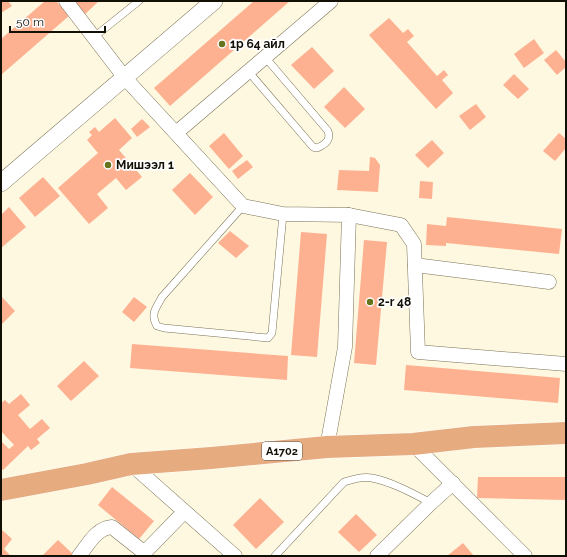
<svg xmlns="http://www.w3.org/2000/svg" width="567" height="557" font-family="Raleway,sans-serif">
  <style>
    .building { fill: #fdb191 }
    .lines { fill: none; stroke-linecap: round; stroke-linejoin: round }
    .service-casing { stroke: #797257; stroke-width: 8 }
    .minor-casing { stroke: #797257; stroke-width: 15 }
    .tertiary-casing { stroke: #797257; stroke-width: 18 }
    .trunk-casing { stroke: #fff; stroke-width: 23 }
    .service { stroke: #fff; stroke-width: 7 }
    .minor { stroke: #fff; stroke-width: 14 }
    .tertiary { stroke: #fff; stroke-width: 17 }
    .trunk { stroke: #e6ac7f; stroke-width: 22 }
    .poi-dot { fill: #67741f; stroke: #fff; stroke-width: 1.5 }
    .labels { text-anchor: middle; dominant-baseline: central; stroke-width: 3.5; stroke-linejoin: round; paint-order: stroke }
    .shield { fill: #fff; stroke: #595750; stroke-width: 1 }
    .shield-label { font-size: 11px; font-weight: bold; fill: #120f05 }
    .poi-label { font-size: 12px; font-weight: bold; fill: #120f05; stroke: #fff; text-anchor: start }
  </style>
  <rect width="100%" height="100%" fill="#fef8e0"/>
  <g class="building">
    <polygon points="1,1 8,1 12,6 1,13"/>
    <polygon points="45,1 56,1 70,15 1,75 1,39"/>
    <polygon points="71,1 77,2 99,1 83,16"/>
    <polygon points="254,1 290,1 170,106 154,88"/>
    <polygon points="389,18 403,33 408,29 414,36 407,42 437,76 444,70 448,75 442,80 453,93 436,109 369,35"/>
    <polygon points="534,39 544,53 524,68 514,54"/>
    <polygon points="312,47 334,71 314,89 291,65"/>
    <polygon points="556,50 566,62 566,67 557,75 544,60"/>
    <polygon points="514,74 529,89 518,99 503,85"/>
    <polygon points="344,87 365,109 345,128 324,107"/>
    <polygon points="476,104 486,117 470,130 459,116"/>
    <polygon points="115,118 132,138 119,150 142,177 126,190 116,178 97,194 108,208 89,224 58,188 98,153 87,140 92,135 89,132 95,127 99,132"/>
    <polygon points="142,119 150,127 137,137 131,129"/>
    <polygon points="224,133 243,156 229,169 209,146"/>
    <polygon points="559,133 566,139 566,148 555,161 543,151"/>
    <polygon points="432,140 444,153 428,168 415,155"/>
    <polygon points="370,157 375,158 380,165 378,192 337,190 339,170 369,171"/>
    <polygon points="247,160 253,167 238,179 232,171"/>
    <polygon points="190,173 213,197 195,215 172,190"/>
    <polygon points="43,177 60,196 35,217 19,198"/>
    <polygon points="420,181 433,182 432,199 419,198"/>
    <polygon points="9,207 26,227 1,248 1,215"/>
    <polygon points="447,217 562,229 559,254 446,243 446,246 426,245 427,224 446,226"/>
    <polygon points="230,231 249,246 236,258 218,243"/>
    <polygon points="301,232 327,234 317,357 291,355"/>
    <polygon points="364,240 387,242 376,365 354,363"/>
    <polygon points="1,296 15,311 1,325"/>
    <polygon points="134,297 147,307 134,322 122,312"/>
    <polygon points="132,344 288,356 287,380 130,368"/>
    <polygon points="84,361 99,376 71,401 57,386"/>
    <polygon points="406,365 560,378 558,403 404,390"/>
    <polygon points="21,394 30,405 18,415 30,429 42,419 50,428 37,439 40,443 31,450 28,446 3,470 1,468 1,441 9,449 14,445 1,431 1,403 5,400 9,404"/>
    <polygon points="478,477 566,477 566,500 477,498"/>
    <polygon points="112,487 154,521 139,539 98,505"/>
    <polygon points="260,498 284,522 256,549 233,525"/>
    <polygon points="356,514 377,535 359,552 338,532"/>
    <polygon points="1,529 12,539 4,549 10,555 9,556 1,556"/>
    <polygon points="58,540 75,556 42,556"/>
    <polygon points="463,543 474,556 447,556"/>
  </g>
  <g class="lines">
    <g class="service-casing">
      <g id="service">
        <polyline points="94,37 139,1"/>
        <path d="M248,71L313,147L317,148C326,144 331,140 328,131L265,57"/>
        <path d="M243,206L162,297C156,308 150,314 157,326L164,328L268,338L272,333L283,214"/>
        <path d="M275,556L344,482C353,479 363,476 372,478C392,482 412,493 431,503"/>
      </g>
    </g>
    <g class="minor-casing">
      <g id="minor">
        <polyline points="66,1 125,78 243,206 283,214 349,215 345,347 327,447"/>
        <polyline points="176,133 331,1"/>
        <polyline points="349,215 401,225 414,244 418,352 566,364"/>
        <polyline points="415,265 549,282"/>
        <polyline points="413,444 525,556"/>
        <polyline points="131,464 235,556"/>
        <path d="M79,556C88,545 96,528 112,527L141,550H147L184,512"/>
        <polyline points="377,556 431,503 453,483"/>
      </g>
    </g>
    <g class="tertiary-casing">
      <polyline id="tertiary" points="1,183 214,1"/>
    </g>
    <g class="trunk-casing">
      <polyline id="trunk" points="1,490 87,474 131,464 211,458 327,447 413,444 474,437 566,433"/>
    </g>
    <use href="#service" class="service"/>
    <use href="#minor" class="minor"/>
    <use href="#tertiary" class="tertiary"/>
    <use href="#trunk" class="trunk"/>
  </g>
  <g class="poi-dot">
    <circle cx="222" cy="44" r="4"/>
    <circle cx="108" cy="165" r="4"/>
    <circle cx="370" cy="302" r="4"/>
  </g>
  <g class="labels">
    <rect class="shield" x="262" y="442" width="40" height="18" rx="3"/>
    <g class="shield-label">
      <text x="282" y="451">A1702</text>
    </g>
    <g class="poi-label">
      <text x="230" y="44">1р 64 айл</text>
      <text x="116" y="165">Мишээл 1</text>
      <text x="378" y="302">2-r 48</text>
    </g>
  </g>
  <rect width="567" height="557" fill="none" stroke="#120f05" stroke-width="4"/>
  <path d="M10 26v6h95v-6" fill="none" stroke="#120f05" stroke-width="2"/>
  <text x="16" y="26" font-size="12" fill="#120f05" stroke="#ffffff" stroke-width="3" paint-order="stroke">50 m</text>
</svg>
